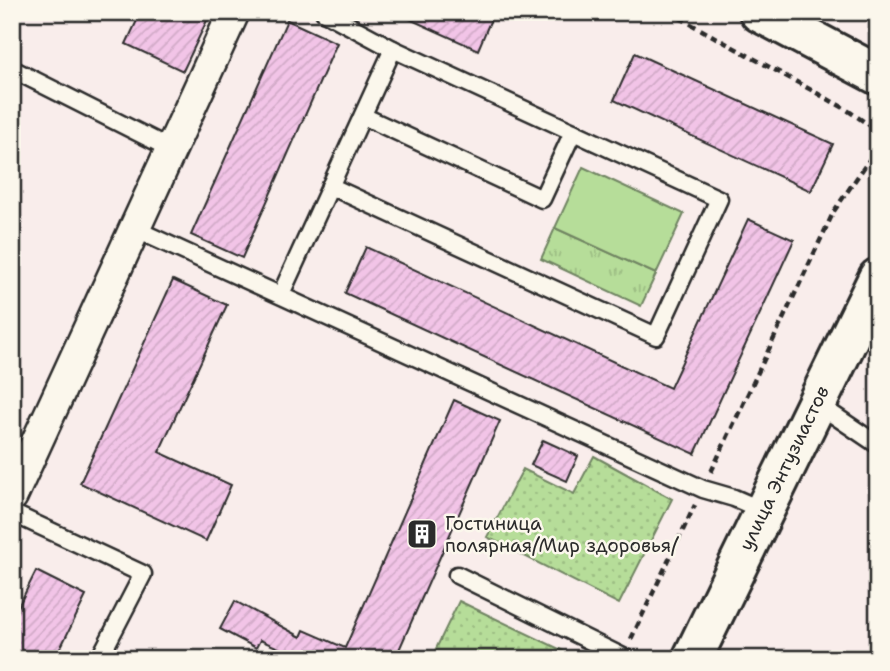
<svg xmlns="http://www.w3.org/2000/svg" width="890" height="671" font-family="'Shantell Sans',sans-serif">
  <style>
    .grass { fill: url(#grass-tufts); stroke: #708462; stroke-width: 2 }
    .garden { fill: url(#garden-dots); stroke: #708462; stroke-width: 2 }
    .pitch { fill: #b6dd99; stroke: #708462; stroke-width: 2 }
    .building { fill: url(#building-hatch); stroke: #2b2b2b; stroke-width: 2 }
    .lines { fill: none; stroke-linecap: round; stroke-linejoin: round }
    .lane-casing { stroke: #2b2b2b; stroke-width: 21 }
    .street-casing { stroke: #2b2b2b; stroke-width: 35 }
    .secondary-casing { stroke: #2b2b2b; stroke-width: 44 }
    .path { stroke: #2b2b2b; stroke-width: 4.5; stroke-dasharray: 7 5; stroke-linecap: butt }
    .lane { stroke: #fbf7ec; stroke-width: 16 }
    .street { stroke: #fbf7ec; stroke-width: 30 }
    .secondary { stroke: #fbf7ec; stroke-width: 38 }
    .labels { text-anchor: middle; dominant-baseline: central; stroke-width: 5; stroke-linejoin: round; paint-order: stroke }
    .street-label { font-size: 19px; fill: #2b2b2b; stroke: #fbf7ec }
    .poi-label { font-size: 19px; fill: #2b2b2b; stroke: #fbf7ec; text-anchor: start }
  </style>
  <defs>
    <pattern id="grass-tufts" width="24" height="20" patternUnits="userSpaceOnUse" patternTransform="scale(1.75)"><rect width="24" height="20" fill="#b6dd99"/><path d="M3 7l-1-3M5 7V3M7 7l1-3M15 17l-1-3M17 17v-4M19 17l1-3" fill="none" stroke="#9dbe84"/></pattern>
    <pattern id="garden-dots" width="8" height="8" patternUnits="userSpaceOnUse" patternTransform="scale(1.75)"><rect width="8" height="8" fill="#b6dd99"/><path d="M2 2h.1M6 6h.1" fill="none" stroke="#9dbe84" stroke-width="1.8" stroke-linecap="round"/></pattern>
    <pattern id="building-hatch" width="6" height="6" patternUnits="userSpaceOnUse" patternTransform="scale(1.75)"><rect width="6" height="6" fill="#f2c4e7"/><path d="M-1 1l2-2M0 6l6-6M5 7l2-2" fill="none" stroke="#d0a9c6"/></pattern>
  </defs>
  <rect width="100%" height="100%" fill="#f9edeb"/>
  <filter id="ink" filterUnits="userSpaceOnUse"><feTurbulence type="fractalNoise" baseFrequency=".0143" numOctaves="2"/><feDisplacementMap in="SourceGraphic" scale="14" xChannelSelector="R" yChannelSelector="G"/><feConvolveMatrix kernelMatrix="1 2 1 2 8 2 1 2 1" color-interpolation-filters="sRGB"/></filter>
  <g filter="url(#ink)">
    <polygon class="grass" points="555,228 656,274 641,306 541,259"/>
    <g class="garden">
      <polygon points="594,456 672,499 619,604 487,537 523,469 574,494"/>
      <polygon points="459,601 580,659 431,659"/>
    </g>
    <polygon class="pitch" points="583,167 684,214 656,274 555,228"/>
    <g class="building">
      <polygon points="141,12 211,12 183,71 126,44"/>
      <polygon points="394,12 494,12 478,50"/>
      <polygon points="287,20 337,43 242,258 191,235"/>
      <polygon points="635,53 833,144 811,191 614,100"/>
      <polygon points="748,219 794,240 695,454 345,293 366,247 670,388"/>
      <polygon points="173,280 227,305 159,452 231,485 206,541 80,483"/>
      <polygon points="454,400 500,421 395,659 291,659 293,654 260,640 256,648 220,629 235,601 301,637 304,630 345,648"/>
      <polygon points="543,440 578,456 567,481 531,465"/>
      <polygon points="36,571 86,596 55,659 12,659 12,619"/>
    </g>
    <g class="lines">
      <g class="lane-casing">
        <g id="lane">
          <polyline points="12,69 171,149"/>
          <polyline points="363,116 542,199 573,132"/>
          <polyline points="330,186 656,336 719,199 393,49"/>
          <polyline points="135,229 703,489 734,498 764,511"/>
          <polyline points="281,294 393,49 324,12"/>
          <polyline points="816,403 878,445"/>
          <polyline points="12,513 143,574 99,659"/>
          <polyline points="457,575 627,659"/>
        </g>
      </g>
      <g class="street-casing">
        <polyline id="street" points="12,496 234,12"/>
      </g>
      <g class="secondary-casing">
        <g id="secondary">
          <polyline points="759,12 878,75"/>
          <polyline points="692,659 878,278"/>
        </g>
      </g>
      <g class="path">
        <polyline points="669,12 844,108 878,131"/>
        <polyline points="711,472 834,211 878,147"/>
        <polyline points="631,639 695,505"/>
      </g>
      <use href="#lane" class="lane"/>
      <use href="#street" class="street"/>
      <use href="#secondary" class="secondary"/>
    </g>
  </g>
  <defs>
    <g id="building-square" transform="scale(1.575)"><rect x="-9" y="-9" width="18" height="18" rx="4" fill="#2b2b2b" stroke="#fbf7ec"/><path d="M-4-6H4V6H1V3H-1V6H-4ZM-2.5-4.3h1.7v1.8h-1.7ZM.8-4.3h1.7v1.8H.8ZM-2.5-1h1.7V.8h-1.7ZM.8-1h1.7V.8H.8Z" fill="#fff"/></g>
  </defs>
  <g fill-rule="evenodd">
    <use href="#building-square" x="422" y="534"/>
  </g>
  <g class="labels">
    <g class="street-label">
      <text transform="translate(784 468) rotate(-64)">улица Энтузиастов</text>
    </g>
    <g class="poi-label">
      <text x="445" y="523">Гостиница<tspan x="445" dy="22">полярная/Мир здоровья/</tspan></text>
    </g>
  </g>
  <rect width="890" height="671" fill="none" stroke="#fbf7ec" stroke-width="42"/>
  <rect x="21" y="21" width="848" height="629" fill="none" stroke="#2b2b2b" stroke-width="2.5" filter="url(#ink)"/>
</svg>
